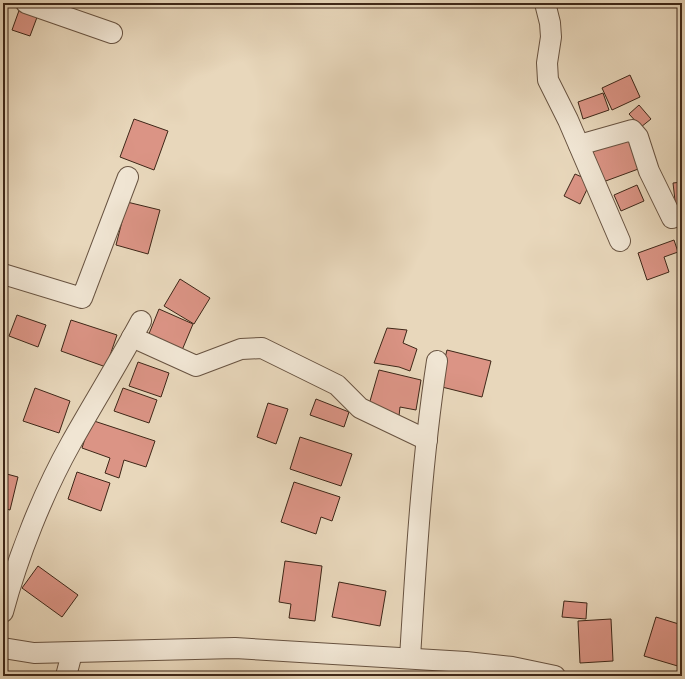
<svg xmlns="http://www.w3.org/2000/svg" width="685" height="679" font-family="'Gentium Book Plus',serif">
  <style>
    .building { fill: #db9485; stroke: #3e2718 }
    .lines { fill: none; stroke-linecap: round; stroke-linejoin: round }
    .street-casing { stroke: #685341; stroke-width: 22 }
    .street { stroke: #f0e5d3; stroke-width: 20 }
  </style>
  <rect width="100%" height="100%" fill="#e8d7bb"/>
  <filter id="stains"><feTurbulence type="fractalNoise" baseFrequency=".005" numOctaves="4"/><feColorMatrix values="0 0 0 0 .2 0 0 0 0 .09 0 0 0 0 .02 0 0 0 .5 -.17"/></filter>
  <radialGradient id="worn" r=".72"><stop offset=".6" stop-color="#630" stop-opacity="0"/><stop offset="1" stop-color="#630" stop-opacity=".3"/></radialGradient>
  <g class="building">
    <polygon points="21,5 39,12 30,36 12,30"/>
    <polygon points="630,75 640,97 612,110 602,88"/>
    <polygon points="603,93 609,110 583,119 578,102"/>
    <polygon points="639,105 651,119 641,127 629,114"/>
    <polygon points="134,119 168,131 154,170 120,157"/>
    <polygon points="630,136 641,168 603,182 592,149"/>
    <polygon points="575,174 591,181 580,204 564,196"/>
    <polygon points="682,182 682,208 676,209 673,183"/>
    <polygon points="637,185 644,201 621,211 614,195"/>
    <polygon points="127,202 160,210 148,254 116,245"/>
    <polygon points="674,240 678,252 664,257 669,272 647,280 638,253"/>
    <polygon points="180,279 210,298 194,324 164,306"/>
    <polygon points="159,309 193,324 180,355 146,341"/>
    <polygon points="17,315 46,325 38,347 9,336"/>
    <polygon points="71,320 117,335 106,367 61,351"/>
    <polygon points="387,328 407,330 403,343 417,349 410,371 399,367 374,363"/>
    <polygon points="447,350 491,361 482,397 438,386"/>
    <polygon points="138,362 169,373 161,397 129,386"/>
    <polygon points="379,370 421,380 416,410 400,407 399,416 368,408"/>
    <polygon points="35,388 70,401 59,433 23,421"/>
    <polygon points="123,388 157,400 149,423 114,411"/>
    <polygon points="316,399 349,412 344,427 310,415"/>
    <polygon points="268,403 288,409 276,444 257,437"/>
    <polygon points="91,420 155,441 146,467 124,460 119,478 105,473 110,458 82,448"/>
    <polygon points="300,437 352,454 341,486 290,469"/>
    <polygon points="77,472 110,483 101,511 68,499"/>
    <polygon points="3,473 18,477 10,510 3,508"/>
    <polygon points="294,482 340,497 332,521 321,517 316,534 281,522"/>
    <polygon points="285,561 322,566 315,621 289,618 291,604 279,602"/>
    <polygon points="38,566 78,595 62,617 22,588"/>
    <polygon points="339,582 386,591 380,626 332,617"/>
    <polygon points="564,601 587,603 586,619 562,617"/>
    <polygon points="656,617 682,625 681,667 644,656"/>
    <polygon points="611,619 613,661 580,663 578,621"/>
  </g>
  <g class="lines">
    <g class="street-casing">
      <g id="street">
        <polyline points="26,3 112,33"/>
        <polyline points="545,3 550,23 551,37 547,63 548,80 568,120 620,241"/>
        <polyline points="579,145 632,130 638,137 649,171 672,218"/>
        <polyline points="3,274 82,298 128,177"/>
        <polyline points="132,337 196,366 241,349 262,348 337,385 360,408 427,440"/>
        <path d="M3,612C18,556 43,493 71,443C94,402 119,362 141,321"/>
        <polyline points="3,648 34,653 235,648 466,662 512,667 555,676"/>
        <path d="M410,658C416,558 422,459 437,361"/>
        <polyline points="66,676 72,653"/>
      </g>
    </g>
    <use href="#street" class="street"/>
  </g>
  <rect width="685" height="679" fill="none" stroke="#e8d7bb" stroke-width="16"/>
  <rect x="4" y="4" width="677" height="671" fill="none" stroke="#3e2718" stroke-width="2"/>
  <rect x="8" y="8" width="669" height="663" fill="none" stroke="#3e2718"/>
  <rect width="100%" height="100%" filter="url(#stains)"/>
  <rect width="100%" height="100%" fill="url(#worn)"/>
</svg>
